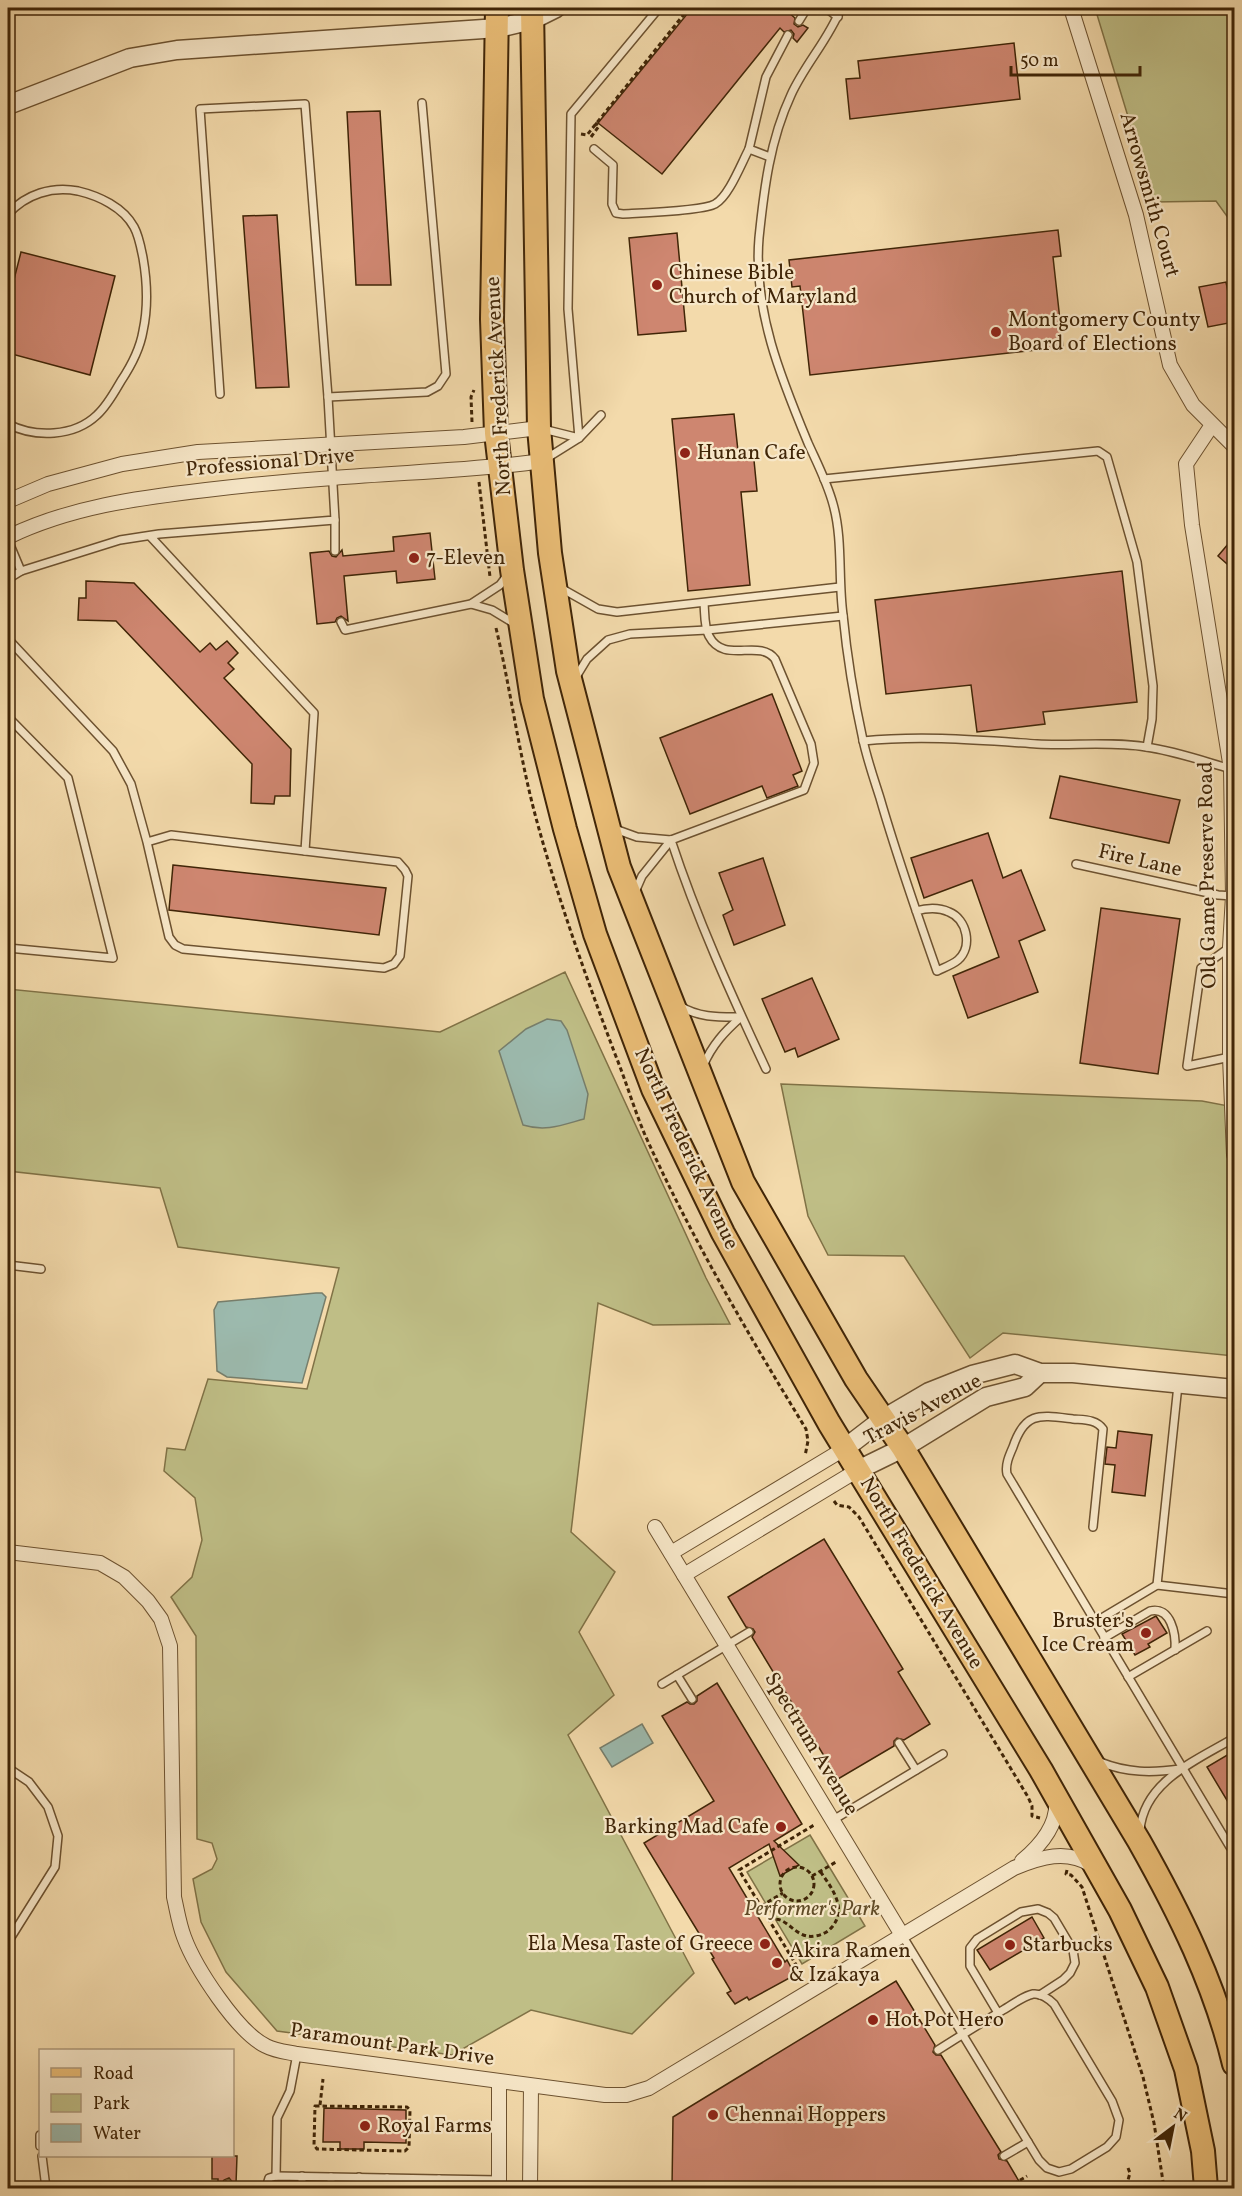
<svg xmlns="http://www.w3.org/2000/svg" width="1242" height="2196" font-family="Vollkorn,serif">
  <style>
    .green { fill: #bfbe86; stroke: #807246; stroke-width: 1.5 }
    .water { fill: #9cbaae; stroke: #777e6b; stroke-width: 1.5 }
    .building { fill: #ce8670; stroke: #402507; stroke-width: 1.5 }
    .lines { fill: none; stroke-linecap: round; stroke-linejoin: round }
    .service-casing { stroke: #6d5230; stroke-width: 10 }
    .minor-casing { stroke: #6d5230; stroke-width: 16 }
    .tertiary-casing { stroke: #6d5230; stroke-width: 21 }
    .primary-casing { stroke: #402507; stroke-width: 26 }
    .path { stroke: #402507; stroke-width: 3; stroke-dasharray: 4.5 3; stroke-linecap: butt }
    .service { stroke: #f7e7c8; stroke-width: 7 }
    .minor { stroke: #f7e7c8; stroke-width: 14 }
    .tertiary { stroke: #f7e7c8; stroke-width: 18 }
    .primary { stroke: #eabd76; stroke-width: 22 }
    .poi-dot { fill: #8f2418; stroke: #f7e7c8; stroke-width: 2 }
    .labels { text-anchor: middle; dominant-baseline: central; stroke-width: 4.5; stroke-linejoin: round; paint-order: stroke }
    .street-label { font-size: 21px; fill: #402507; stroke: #f7e7c8 }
    .poi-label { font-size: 21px; fill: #402507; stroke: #f7e7c8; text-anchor: start }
    .park-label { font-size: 21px; font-style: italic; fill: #604b27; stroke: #f7e7c8 }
  </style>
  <rect width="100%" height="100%" fill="#f3daab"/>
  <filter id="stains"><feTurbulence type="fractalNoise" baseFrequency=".00333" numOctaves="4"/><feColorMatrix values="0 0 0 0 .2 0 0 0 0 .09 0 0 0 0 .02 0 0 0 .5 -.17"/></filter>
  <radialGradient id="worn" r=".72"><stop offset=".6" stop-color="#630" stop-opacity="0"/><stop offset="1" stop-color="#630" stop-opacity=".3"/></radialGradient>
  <g class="green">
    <polygon points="1095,8 1234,8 1234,226 1216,201 1154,202"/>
    <polygon points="565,972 706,1278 730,1324 653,1325 598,1303 571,1532 615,1572 579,1632 614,1695 568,1735 694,1973 632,2034 531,2010 452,2055 277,2031 226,1972 201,1922 193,1879 212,1869 217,1859 212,1843 197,1839 196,1636 171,1597 192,1577 202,1540 195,1498 164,1471 167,1448 185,1450 208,1379 307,1389 339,1268 178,1247 160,1188 8,1171 8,989 440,1032"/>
    <polygon points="781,1084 1202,1101 1234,1107 1234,1356 1003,1333 970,1358 904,1256 828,1255 808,1216"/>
    <polygon points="810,1835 865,1926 802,1964 747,1872"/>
  </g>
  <g class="water">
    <path d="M547,1019L561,1021L567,1030L588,1094L584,1119C562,1125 546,1132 523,1125L499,1051L526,1029Z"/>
    <polygon points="316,1293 322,1293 326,1297 302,1383 227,1377 217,1371 214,1310 218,1302"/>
    <polygon points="642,1724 653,1743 612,1767 600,1748"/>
  </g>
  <g class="building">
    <polygon points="692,8 793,8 789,13 795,18 794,24 798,27 803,25 808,28 797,42 793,38 794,34 791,30 784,32 780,28 662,174 598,123"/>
    <polygon points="1014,43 1020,99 850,119 846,79 860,78 858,61"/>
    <polygon points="380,111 391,285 356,285 347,112"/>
    <polygon points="277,215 289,387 256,388 243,216"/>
    <polygon points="1058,230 1061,256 1053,257 1063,347 810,375 800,286 792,287 789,260"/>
    <polygon points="677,233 686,331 638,335 629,238"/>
    <polygon points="21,252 115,276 90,375 8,353 8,303"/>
    <polygon points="1226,282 1234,322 1208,327 1199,287"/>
    <polygon points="734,414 738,451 753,450 757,491 741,492 750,585 688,591 672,419"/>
    <polygon points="430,533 435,579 397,583 396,571 344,576 348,621 341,616 337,618 335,622 317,624 310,553 329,551 332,556 336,557 342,550 343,556 394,551 393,537"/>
    <polygon points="1234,537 1234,570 1218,556"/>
    <polygon points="1122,571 1137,702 1043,712 1045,724 977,732 971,685 886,694 875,600"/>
    <polygon points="86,581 134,583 200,652 210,643 216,650 227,641 238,653 228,663 234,669 224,678 291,749 290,796 275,796 274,804 251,803 252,764 116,621 78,620 79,598 86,598"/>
    <polygon points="772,694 802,771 793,775 798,786 767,798 762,786 690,814 660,738"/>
    <polygon points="1060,776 1180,800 1169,843 1050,818"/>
    <polygon points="988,833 1003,878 1021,870 1045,930 1019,941 1038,992 968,1018 953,976 999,957 972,880 924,898 911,858"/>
    <polygon points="763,858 785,925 734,945 723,915 733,910 719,873"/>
    <polygon points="173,865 386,888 379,935 169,910"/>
    <polygon points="1101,908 1180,919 1158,1074 1080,1063"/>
    <polygon points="812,978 839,1039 798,1057 795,1048 785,1052 762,999"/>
    <polygon points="1118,1431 1152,1435 1145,1496 1112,1492 1115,1465 1105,1464 1107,1447 1116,1448"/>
    <polygon points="824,1539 903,1669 898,1672 930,1724 904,1740 897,1738 894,1741 894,1746 838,1779 752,1637 755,1632 753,1629 746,1627 728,1597"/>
    <polygon points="1156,1616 1167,1633 1148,1644 1150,1647 1135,1655 1122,1634"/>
    <polygon points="717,1683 802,1824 774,1841 799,1865 780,1876 769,1844 729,1868 785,1962 787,1960 795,1975 749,2000 747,1997 735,2004 727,1993 731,1991 712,1959 714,1958 644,1843 714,1801 662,1716 687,1702 690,1704 694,1704 697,1701 697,1696"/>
    <polygon points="1234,1751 1234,1812 1207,1767"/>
    <polygon points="1032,1917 1044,1938 990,1970 977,1950"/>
    <polygon points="896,1981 935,2045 933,2052 936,2055 941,2055 1001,2152 998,2155 999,2159 1007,2161 1023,2188 672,2188 673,2117"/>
    <polygon points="324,2108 406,2110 406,2143 364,2142 364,2149 340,2149 340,2142 323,2142"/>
    <polygon points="212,2156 237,2156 236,2184 234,2184 229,2178 224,2180 222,2183 218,2183 218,2179 212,2179"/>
  </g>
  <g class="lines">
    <g class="service-casing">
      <g id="service">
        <polyline points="826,8 838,17"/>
        <path d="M841,8C829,39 805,64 791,95C770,140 764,189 759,238C753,310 781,378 808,443C817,463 827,482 833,504C843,539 838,578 843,615C847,656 854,699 863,740C867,759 874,779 880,798C897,857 917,914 937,971C943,968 952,965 958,960C973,947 967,919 949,912C938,907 927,908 916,911"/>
        <polyline points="799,21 807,8"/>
        <path d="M594,149L613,165L612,204L616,213L623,214C641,213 703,211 715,204C729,196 741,164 749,149"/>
        <polyline points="770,157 749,149 766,77 788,35"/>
        <path d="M8,214C26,194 52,186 78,191C99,196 123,207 134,227C139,236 141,248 143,258C147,281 148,308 143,331C140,349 131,366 121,381C114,393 107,406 97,415C74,437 35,438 8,424"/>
        <polyline points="328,397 427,392 438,386 446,374 422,103"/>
        <polyline points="543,429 579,438 568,309 571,114 659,8"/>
        <polyline points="547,458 579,438 601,415"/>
        <polyline points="824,479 1098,451 1107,457 1137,562 1153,686 1152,719 1147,747"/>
        <polyline points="335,520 335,551"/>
        <polyline points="150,536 314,713 305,851"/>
        <polyline points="8,540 21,571"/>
        <polyline points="8,579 21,571 120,540 159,534 335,520 328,397 305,104 200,109 220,394"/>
        <polyline points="559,587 598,609 617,612 840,587"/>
        <path d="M704,603C705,614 704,627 709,636C724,665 759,638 775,659L811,744L814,763L804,790L671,840C697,919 731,994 766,1069"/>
        <polyline points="471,604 492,610 515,624"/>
        <polyline points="341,622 345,630 471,604 500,585 508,574"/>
        <polyline points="8,639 113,751 131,784 147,842 171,835 398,862 405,870 408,876 400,956 394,964 384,968 183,949 175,945 169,937 147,842"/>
        <polyline points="576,677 587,659 608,640 630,634 707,630 843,616"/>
        <polyline points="8,717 68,778 113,958 8,948"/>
        <path d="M863,741C921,735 978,740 1037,744C1073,746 1110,741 1146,747C1175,751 1203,761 1231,769"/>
        <polyline points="615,829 637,837 671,840"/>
        <polyline points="1076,864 1218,895 1233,896"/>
        <polyline points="635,892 642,876 671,840"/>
        <polyline points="1230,947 1201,968 1187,1066 1230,1057"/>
        <path d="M680,1006C699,1018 720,1017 741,1017"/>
        <path d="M703,1066C712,1045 725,1031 741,1017"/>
        <polyline points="8,1265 41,1269"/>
        <path d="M1093,1527L1103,1429C1096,1419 1084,1420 1073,1419C1040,1415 1025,1411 1013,1447C1009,1456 1005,1465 1007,1474L1230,1847L1234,1844"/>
        <polyline points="1157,1585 1178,1385"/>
        <polyline points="1095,1622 1157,1585 1234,1594"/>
        <path d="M1104,1638L1150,1611C1171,1606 1176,1634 1175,1650"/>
        <polyline points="677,1675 692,1699"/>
        <polyline points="1128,1677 1207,1631"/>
        <polyline points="662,1684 749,1632"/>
        <polyline points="899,1743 916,1770"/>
        <path d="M1100,1762C1127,1773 1152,1773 1180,1769"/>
        <polyline points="8,1768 29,1782 48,1807 58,1836 55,1867 8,1942"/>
        <polyline points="833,1820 943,1754"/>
        <path d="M1140,1830C1144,1781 1197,1760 1234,1738"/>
        <path d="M902,1935L1039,2160L1047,2168L1059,2172L1071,2169L1107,2147L1116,2137L1119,2120L1112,2101L1054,2004C1048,1998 1041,1993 1033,1994C1023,1996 1012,2005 1003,2010C981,2023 960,2036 938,2050"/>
        <polyline points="998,2013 970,1966 970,1948 977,1939 1021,1912 1038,1909 1048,1913 1054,1918 1073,1950 1075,1963 1070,1973 1063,1980 1040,1995"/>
        <polyline points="40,2135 40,2146"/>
        <polyline points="42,2156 46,2188"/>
        <polyline points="1004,2156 1028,2142"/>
        <polyline points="276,2176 277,2118 290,2091 297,2054"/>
        <polyline points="439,2179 499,2180"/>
        <polyline points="227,2188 228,2184"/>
        <polyline points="266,2188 269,2178 276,2176 439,2179 439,2188"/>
        <polyline points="302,2188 302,2176"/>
        <polyline points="331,2188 331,2177"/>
        <polyline points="359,2188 359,2177"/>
        <polyline points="387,2188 387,2178"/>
      </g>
    </g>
    <g class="minor-casing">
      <g id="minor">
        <polyline points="1071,8 1136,215 1170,365 1193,405 1234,446"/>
        <polyline points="1212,425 1186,464 1192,525 1231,769 1233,896 1230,947 1230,1057 1234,1155"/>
        <polyline points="8,501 48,484 122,464 198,452 464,437 539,428"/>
        <path d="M8,537C70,507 137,498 206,490C248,485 291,481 333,478C403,472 473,471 542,461"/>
        <polyline points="655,1527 902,1935"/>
        <path d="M8,1552L100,1563L124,1577L148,1601L161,1619L170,1646L174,1897C177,1910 179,1924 184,1937C195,1967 237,2032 266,2046C275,2051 287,2052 297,2054L605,2095H626L649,2088L1014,1868C1041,1857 1066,1849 1092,1865"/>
        <polyline points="671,1553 844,1449"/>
        <polyline points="684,1575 858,1470"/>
        <path d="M1022,1861C1040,1846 1059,1825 1056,1799"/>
        <polyline points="499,2188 499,2082"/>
        <polyline points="530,2188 531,2086"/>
      </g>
    </g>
    <g class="tertiary-casing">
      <g id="tertiary">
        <polyline points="8,105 130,58 177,50 498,28 532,20 556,8"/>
        <polyline points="844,1449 883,1419 929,1392 972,1375 1015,1364 1040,1373 1073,1373 1234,1389"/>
        <polyline points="858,1470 903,1448 986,1397 1025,1387 1040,1373"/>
      </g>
    </g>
    <g class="primary-casing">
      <g id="primary">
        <polyline points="497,8 492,319 496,433 512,570 532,699 565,829 595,934 653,1089 723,1233 829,1423 1041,1770 1120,1910 1157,1987 1186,2069 1203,2151 1206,2188"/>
        <path d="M532,8L539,428L550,553L568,671L619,867L743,1182L856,1379L903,1448L1139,1841C1179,1912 1215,1984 1234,2064"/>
      </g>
    </g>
    <g class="path">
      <polyline points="581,134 587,135 689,8"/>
      <polyline points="591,137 599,126 595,123"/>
      <polyline points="472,422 471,397 474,390"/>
      <polyline points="479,482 490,577"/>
      <path d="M496,628C511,691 519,755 536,818C558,899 586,977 615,1054C626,1081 634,1109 645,1135C691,1237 748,1334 806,1429L808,1441L805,1456"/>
      <polyline points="834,1501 837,1505 849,1507 859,1517 1028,1797 1032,1806 1032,1816 1040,1818"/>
      <circle cx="797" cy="1884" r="17"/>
      <polyline points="1067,1870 1066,1874 1071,1875 1082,1887 1143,2077 1154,2123 1164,2188"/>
      <polyline points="812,1876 836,1862"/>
      <polyline points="761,1906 783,1893"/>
      <path d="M769,1921C786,1912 794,1940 815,1936C822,1935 828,1932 832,1927C848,1908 831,1887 820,1871"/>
      <polyline points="801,1973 739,1870 814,1825"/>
      <polyline points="320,2105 323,2079"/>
      <polygon points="315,2106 407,2107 410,2110 409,2147 405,2151 317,2149 314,2145"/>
      <polyline points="1128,2168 1130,2173 1128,2180 1133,2188"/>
      <polyline points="1007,2188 1027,2176"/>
    </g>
    <use href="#service" class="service"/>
    <use href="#minor" class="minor"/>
    <use href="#tertiary" class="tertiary"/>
    <use href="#primary" class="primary"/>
  </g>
  <g class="poi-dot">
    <circle cx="657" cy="285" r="6"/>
    <circle cx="996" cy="332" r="6"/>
    <circle cx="685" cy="453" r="6"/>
    <circle cx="414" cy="558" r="6"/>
    <circle cx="1146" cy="1633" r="6"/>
    <circle cx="781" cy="1827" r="6"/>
    <circle cx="765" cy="1944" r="6"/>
    <circle cx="1010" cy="1945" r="6"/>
    <circle cx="777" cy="1963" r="6"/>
    <circle cx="873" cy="2020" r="6"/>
    <circle cx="713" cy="2115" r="6"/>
    <circle cx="365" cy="2126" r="6"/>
  </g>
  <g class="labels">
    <g class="street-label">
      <text transform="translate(1149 195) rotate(74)">Arrowsmith Court</text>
      <text transform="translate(499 386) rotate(-93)">North Frederick Avenue</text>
      <text transform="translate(270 463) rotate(-5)">Professional Drive</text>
      <text transform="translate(1140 861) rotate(13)">Fire Lane</text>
      <text transform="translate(1208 875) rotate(-91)">Old Game Preserve Road</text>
      <text transform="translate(686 1149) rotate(65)">North Frederick Avenue</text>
      <text transform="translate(923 1410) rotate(-28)">Travis Avenue</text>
      <text transform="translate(921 1573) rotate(59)">North Frederick Avenue</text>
      <text transform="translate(811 1744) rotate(59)">Spectrum Avenue</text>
      <text transform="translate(392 2045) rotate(8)">Paramount Park Drive</text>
    </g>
    <g class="poi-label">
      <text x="669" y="273">Chinese Bible<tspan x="669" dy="24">Church of Maryland</tspan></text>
      <text x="1008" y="320">Montgomery County<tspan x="1008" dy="24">Board of Elections</tspan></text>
      <text x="697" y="453">Hunan Cafe</text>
      <text x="426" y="558">7-Eleven</text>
      <text x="1134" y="1621" text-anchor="end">Bruster's<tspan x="1134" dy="24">Ice Cream</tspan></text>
      <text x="769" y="1827" text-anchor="end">Barking Mad Cafe</text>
      <text x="753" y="1944" text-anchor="end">Ela Mesa Taste of Greece</text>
      <text x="1022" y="1945">Starbucks</text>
      <text x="789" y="1951">Akira Ramen<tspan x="789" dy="24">&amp; Izakaya</tspan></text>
      <text x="885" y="2020">Hot Pot Hero</text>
      <text x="725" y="2115">Chennai Hoppers</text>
      <text x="377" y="2126">Royal Farms</text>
    </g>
    <g class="park-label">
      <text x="812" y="1909">Performer's Park</text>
    </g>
  </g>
  <rect width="1242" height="2196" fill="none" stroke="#f3daab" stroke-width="30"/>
  <rect x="9" y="9" width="1224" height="2178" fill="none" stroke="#402507" stroke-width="3"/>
  <rect x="15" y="15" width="1212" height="2166" fill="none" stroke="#402507" stroke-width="1.5"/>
  <rect x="39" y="2049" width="195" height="108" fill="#f7e7c8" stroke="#ae997b" stroke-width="1.5"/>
  <rect x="51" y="2068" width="30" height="9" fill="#eabd76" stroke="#ae997b" stroke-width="1.5"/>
  <text x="93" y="2079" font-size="18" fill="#402507">Road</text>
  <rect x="51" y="2094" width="30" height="18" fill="#bfbe86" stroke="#ae997b" stroke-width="1.5"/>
  <text x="93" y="2109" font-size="18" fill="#402507">Park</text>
  <rect x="51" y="2124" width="30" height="18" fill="#9cbaae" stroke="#ae997b" stroke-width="1.5"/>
  <text x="93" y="2139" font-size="18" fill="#402507">Water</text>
  <g transform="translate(1173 2127) rotate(32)" stroke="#f7e7c8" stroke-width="4.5" paint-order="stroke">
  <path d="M0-4.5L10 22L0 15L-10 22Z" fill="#402507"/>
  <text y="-9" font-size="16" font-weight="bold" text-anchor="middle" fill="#402507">N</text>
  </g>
  <path d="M1011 66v9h129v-9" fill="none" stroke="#402507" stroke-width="3"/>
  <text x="1020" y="66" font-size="18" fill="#402507" stroke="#f7e7c8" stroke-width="4.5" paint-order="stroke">50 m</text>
  <rect width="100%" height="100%" filter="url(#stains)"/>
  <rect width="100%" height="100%" fill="url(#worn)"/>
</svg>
